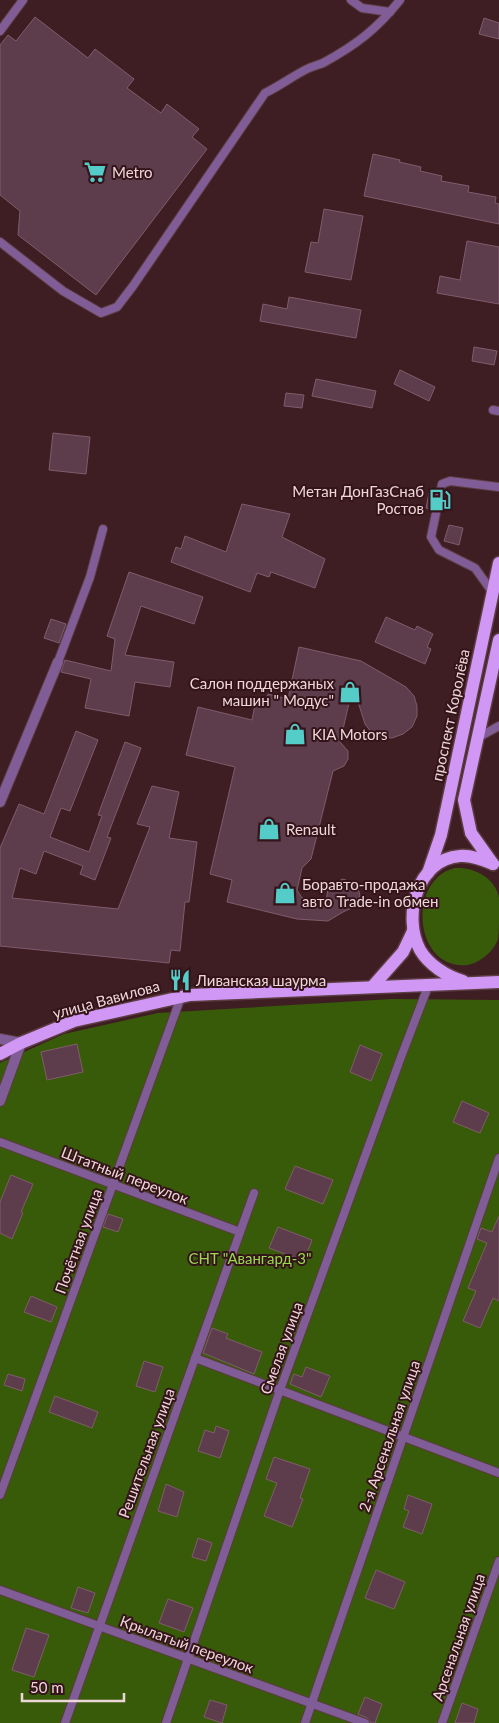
<svg xmlns="http://www.w3.org/2000/svg" width="499" height="1723" font-family="Lato,sans-serif">
  <style>
    .green { fill: #385b09 }
    .building { fill: #5d3c4b; stroke: #805c6c }
    .lines { fill: none; stroke-linecap: round; stroke-linejoin: round }
    .service-casing { stroke: #5b3c40; stroke-width: 10 }
    .minor-casing { stroke: #5b3c40; stroke-width: 12 }
    .tertiary-casing { stroke: #5b3c40; stroke-width: 12 }
    .primary-casing { stroke: #5b3c40; stroke-width: 15 }
    .service { stroke: #805d96; stroke-width: 8 }
    .minor { stroke: #805d96; stroke-width: 10 }
    .tertiary { stroke: #805d96; stroke-width: 10 }
    .primary { stroke: #d097f5; stroke-width: 12 }
    .labels { text-anchor: middle; dominant-baseline: central; stroke-width: 4; stroke-linejoin: round; paint-order: stroke }
    .poi-label { font-size: 15px; fill: #eed7d9; stroke: #34141a; text-anchor: start }
    .street-label { font-size: 15px; fill: #eed7d9; stroke: #34141a }
    .park-label { font-size: 15px; fill: #98d94f; stroke: #34141a }
  </style>
  <rect width="100%" height="100%" fill="#3f1e23"/>
  <g class="green">
    <path d="M455,868C474,867 494,877 499,897C499,903 499,910 499,916C499,923 499,931 498,939C494,951 480,963 467,965C413,970 407,879 455,868Z"/>
    <polygon points="392,999 499,1000 499,1723 0,1723 0,1063 64,1034 158,1013"/>
  </g>
  <g class="building">
    <polygon points="35,17 88,58 95,49 134,79 127,88 161,113 167,104 199,129 192,137 207,149 96,295 18,235 20,211 0,195 0,45 8,35 16,41"/>
    <polygon points="484,18 499,23 499,39 479,34"/>
    <polygon points="373,154 400,160 399,162 421,167 420,171 442,176 441,181 469,186 468,192 496,197 495,203 499,204 499,224 364,196"/>
    <polygon points="324,209 363,216 351,280 305,272 311,242 318,243"/>
    <polygon points="467,241 499,247 499,304 437,293 440,276 460,280"/>
    <polygon points="289,297 361,310 356,338 260,321 263,304 287,309"/>
    <polygon points="474,347 497,351 494,365 472,361"/>
    <polygon points="400,370 435,387 429,401 394,384"/>
    <polygon points="316,379 376,391 372,408 312,396"/>
    <polygon points="286,393 304,395 302,408 284,406"/>
    <polygon points="53,433 90,437 86,474 49,470"/>
    <polygon points="430,488 435,489 431,509 426,508"/>
    <polygon points="242,504 290,514 282,537 325,559 315,588 271,572 269,577 257,573 250,592 171,562 176,547 181,549 185,536 226,552"/>
    <polygon points="449,525 463,528 459,545 444,541"/>
    <polygon points="129,572 203,597 194,624 141,606 125,655 174,662 170,687 135,682 129,716 85,708 91,679 61,672 65,660 111,671 115,639 107,636"/>
    <polygon points="386,617 415,630 417,626 433,634 427,647 431,649 425,664 375,642"/>
    <polygon points="51,619 66,624 59,643 44,638"/>
    <polygon points="299,647 361,661 406,687 414,696 417,706 417,716 412,727 403,734 392,738 380,737 371,732 365,724 353,686 340,742 348,751 348,759 344,766 333,771 311,859 302,868 297,890 302,898 326,902 328,889 332,884 343,879 353,883 358,889 360,895 358,902 354,907 343,912 328,921 297,919 227,902 232,880 210,874 235,767 186,755 198,707 252,720 255,705 264,707 268,694 288,699"/>
    <polygon points="76,731 98,740 70,811 61,808 50,837 89,852 102,816 98,815 125,742 141,748 107,837 111,838 95,880 80,874 83,866 44,851 36,874 20,868 12,898 118,909 150,827 137,824 152,786 179,792 169,838 197,842 189,902 185,902 180,951 171,950 169,963 0,946 0,848 19,804 44,814"/>
    <polygon points="77,1044 83,1072 47,1080 41,1052"/>
    <polygon points="360,1045 382,1054 371,1081 350,1072"/>
    <polygon points="462,1101 489,1113 480,1133 453,1122"/>
    <polygon points="295,1166 333,1180 323,1204 285,1189"/>
    <polygon points="11,1175 33,1184 21,1212 23,1213 12,1239 0,1233 0,1202"/>
    <polygon points="108,1214 123,1219 118,1232 103,1227"/>
    <polygon points="499,1216 499,1301 493,1298 480,1328 463,1321 476,1291 468,1288 487,1243 477,1239 481,1228 492,1232"/>
    <polygon points="278,1227 312,1240 304,1261 269,1248"/>
    <polygon points="31,1296 57,1307 51,1322 24,1312"/>
    <polygon points="212,1328 228,1334 226,1338 262,1352 254,1374 203,1353"/>
    <polygon points="144,1361 163,1367 155,1392 136,1386"/>
    <polygon points="306,1367 330,1376 321,1397 290,1384 294,1374 302,1377"/>
    <polygon points="8,1374 25,1379 22,1391 4,1385"/>
    <polygon points="55,1396 98,1412 92,1428 49,1412"/>
    <polygon points="216,1426 229,1431 220,1458 198,1451 205,1430 214,1433"/>
    <polygon points="274,1457 310,1469 300,1498 303,1499 292,1527 264,1516 277,1483 266,1479"/>
    <polygon points="166,1484 184,1492 177,1517 158,1511"/>
    <polygon points="408,1495 432,1504 422,1534 403,1527 409,1511 404,1509"/>
    <polygon points="198,1538 212,1543 206,1561 192,1557"/>
    <polygon points="376,1570 405,1582 394,1609 365,1598"/>
    <polygon points="78,1587 95,1593 88,1613 71,1608"/>
    <polygon points="168,1599 193,1608 184,1632 159,1623"/>
    <polygon points="26,1628 49,1635 34,1677 12,1670"/>
    <polygon points="365,1697 382,1704 375,1723 371,1723 367,1718 358,1714"/>
    <polygon points="210,1700 227,1705 222,1723 204,1717"/>
    <polygon points="462,1703 478,1709 474,1723 455,1723"/>
  </g>
  <g class="lines">
    <g class="service-casing">
      <g id="service">
        <polyline points="351,0 362,8 390,12"/>
        <polyline points="0,31 23,0"/>
        <path d="M0,242L63,291L101,313L117,307L133,286L265,93C280,86 294,75 309,68C313,66 318,65 323,63C356,45 377,29 400,0"/>
        <polyline points="493,410 499,411"/>
        <polyline points="493,593 475,568 439,550 431,537 442,484 450,481 499,487"/>
        <polyline points="58,662 90,577 103,529"/>
        <polyline points="477,738 499,726"/>
        <polyline points="0,1142 240,1232"/>
        <polyline points="195,1358 499,1473"/>
        <polyline points="0,1495 181,997"/>
        <polyline points="0,1590 365,1723"/>
        <polyline points="65,1723 254,1193"/>
        <polyline points="166,1723 280,1390 401,1057 429,984"/>
        <polyline points="305,1723 499,1158"/>
        <polyline points="442,1723 499,1561"/>
      </g>
    </g>
    <g class="minor-casing">
      <g id="minor">
        <polyline points="0,802 58,662"/>
        <polyline points="0,1101 21,1043"/>
      </g>
    </g>
    <g class="tertiary-casing">
      <polyline id="tertiary" points="0,1039 21,1043"/>
    </g>
    <g class="primary-casing">
      <g id="primary">
        <polyline points="493,864 471,833 464,800 499,640"/>
        <polyline points="428,873 441,835 499,563"/>
        <path d="M463,981C446,976 429,965 420,950C402,917 417,859 460,856C471,855 484,860 493,864"/>
        <polyline points="373,986 403,952 413,931"/>
        <polyline points="0,1054 21,1043 74,1021 190,995 499,982"/>
      </g>
    </g>
    <use href="#service" class="service"/>
    <use href="#minor" class="minor"/>
    <use href="#tertiary" class="tertiary"/>
    <use href="#primary" class="primary"/>
  </g>
  <defs>
    <g id="supermarket-bare" transform="scale(1.725)"><path d="M-6-5.5h2.5l.6 2H6L4.5 2H-2.5L-4.4-4H-6ZM-1.5 3.2a1.3 1.3 0 1 0 .1 0ZM3 3.2a1.3 1.3 0 1 0 .1 0Z" fill="#54cdc8" stroke="#34141a" stroke-width="2.5" paint-order="stroke"/></g>
    <g id="fuel-bare" transform="scale(1.725)"><path d="M-5.5-6h7V0h2V4h1.3V-2.5L3-4.5l.8-.8L6-3V5H2.5V1h-1V6h-7ZM-4.2-4.7v3.2H.2V-4.7Z" fill="#54cdc8" stroke="#34141a" stroke-width="2.5" paint-order="stroke"/></g>
    <g id="shop-bare" transform="scale(1.725)"><path d="M-5-2.5h2.3a2.7 3.5 0 0 1 5.4 0H5L5.5 6h-11ZM-1.5-2.5h3a1.5 2.3 0 0 0-3 0Z" fill="#54cdc8" stroke="#34141a" stroke-width="2.5" paint-order="stroke"/></g>
    <g id="restaurant-bare" transform="scale(1.725)"><path d="M-5-6h1v4h1v-4h1v4h1v-4h1v5L-1.5 .5V6h-2V.5L-5-1ZM5-6V6H3V1.5H1.5Q1.5-4 5-6Z" fill="#54cdc8" stroke="#34141a" stroke-width="2.5" paint-order="stroke"/></g>
  </defs>
  <g fill-rule="evenodd">
    <use href="#supermarket-bare" x="95" y="172"/>
    <use href="#fuel-bare" x="440" y="500"/>
    <use href="#shop-bare" x="350" y="692"/>
    <use href="#shop-bare" x="295" y="734"/>
    <use href="#shop-bare" x="269" y="829"/>
    <use href="#shop-bare" x="285" y="893"/>
    <use href="#restaurant-bare" x="180" y="980"/>
  </g>
  <g class="labels">
    <g class="poi-label">
      <text x="112" y="172">Metro</text>
      <text x="424" y="491" text-anchor="end">Метан ДонГазСнаб<tspan x="424" dy="17">Ростов</tspan></text>
      <text x="334" y="683" text-anchor="end">Салон поддержаных<tspan x="334" dy="17">машин " Модус"</tspan></text>
      <text x="312" y="734">KIA Motors</text>
      <text x="286" y="829">Renault</text>
      <text x="302" y="884">Боравто-продажа<tspan x="302" dy="17">авто Trade-in обмен</tspan></text>
      <text x="196" y="980">Ливанская шаурма</text>
    </g>
    <g class="street-label">
      <text transform="translate(450 715) rotate(-78)">проспект Королёва</text>
      <text transform="translate(106 999) rotate(-15)">улица Вавилова</text>
      <text transform="translate(125 1175) rotate(21)">Штатный переулок</text>
      <text transform="translate(78 1241) rotate(-70)">Почётная улица</text>
      <text transform="translate(281 1348) rotate(-70)">Смелая улица</text>
      <text transform="translate(389 1436) rotate(-71)">2-я Арсенальная улица</text>
      <text transform="translate(146 1453) rotate(-70)">Решительная улица</text>
      <text transform="translate(458 1637) rotate(-71)">Арсенальная улица</text>
      <text transform="translate(187 1644) rotate(20)">Крылатый переулок</text>
    </g>
    <g class="park-label">
      <text x="250" y="1258">СНТ "Авангард-3"</text>
    </g>
  </g>
  <path d="M22 1693v8h102v-8" fill="none" stroke="#eed7d9" stroke-width="2.5"/>
  <text x="30" y="1693" font-size="15" fill="#eed7d9" stroke="#34141a" stroke-width="4" paint-order="stroke">50 m</text>
</svg>
